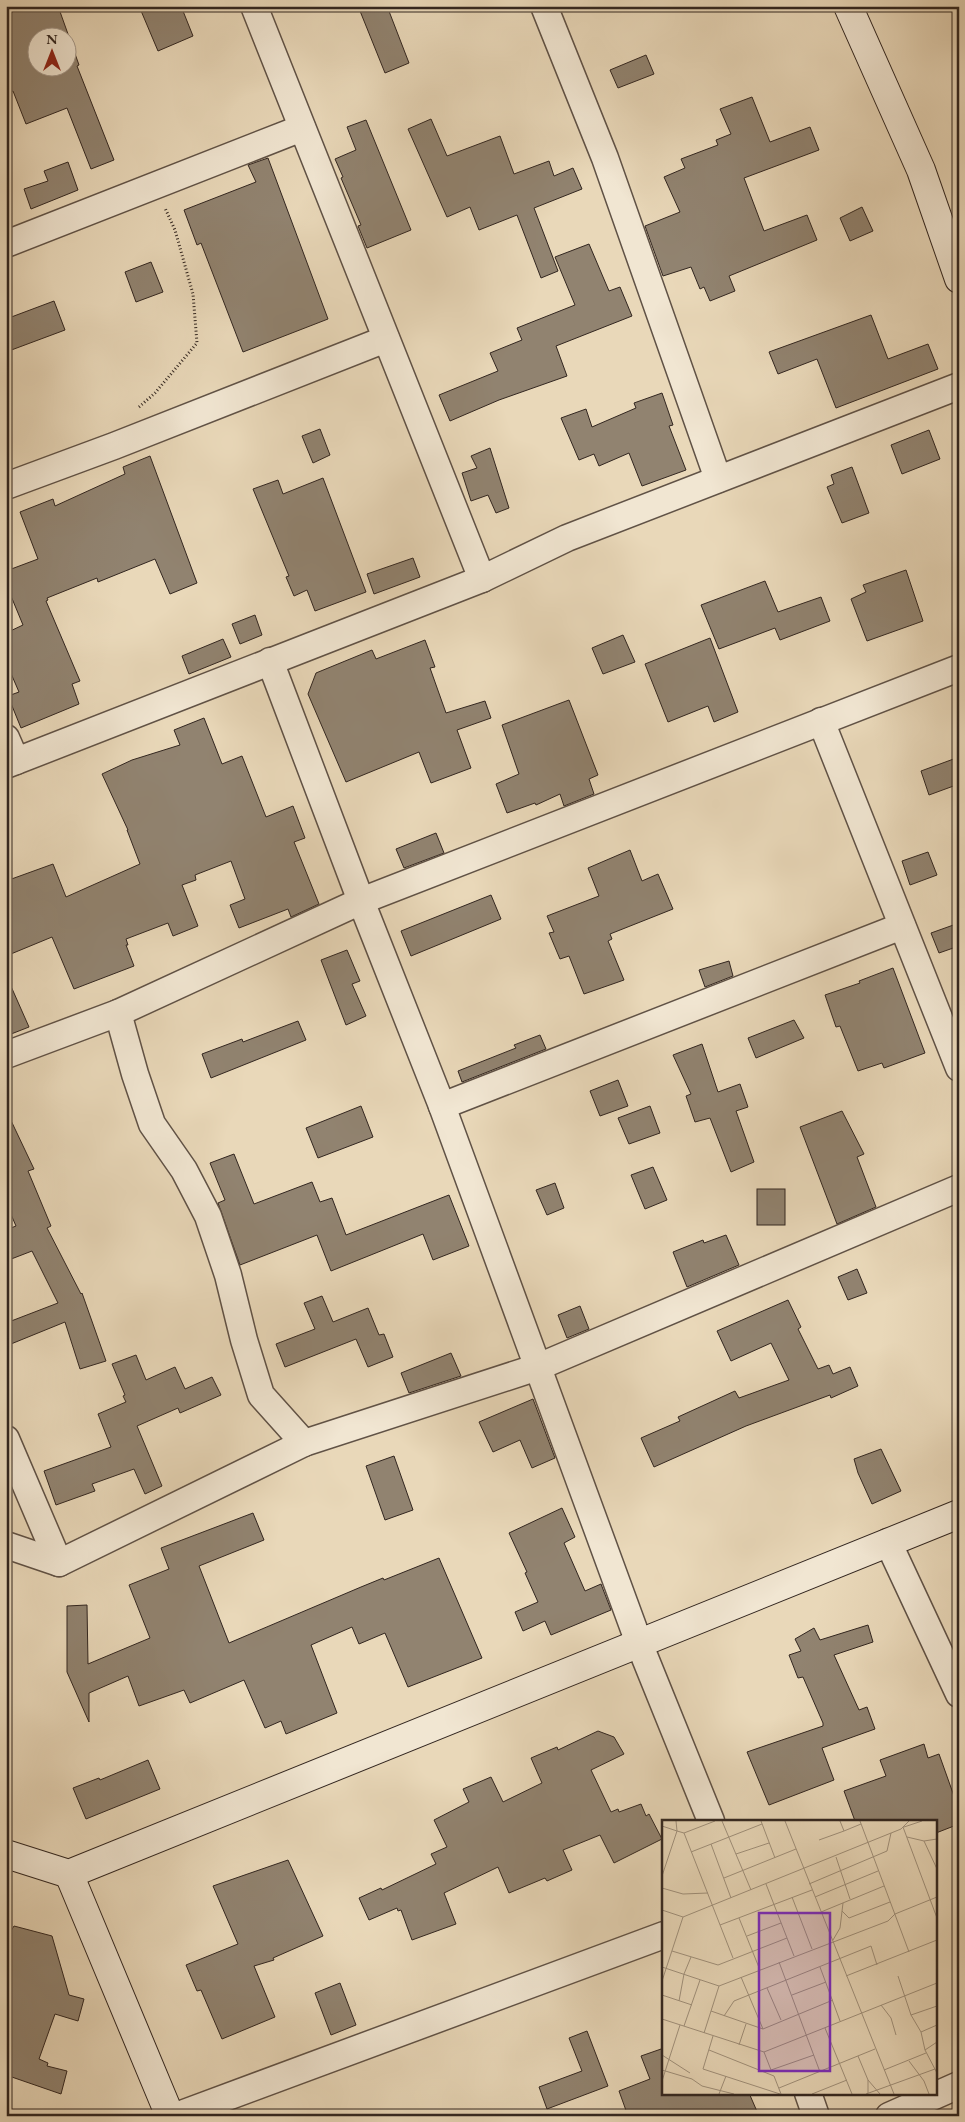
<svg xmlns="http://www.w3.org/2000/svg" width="965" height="2122" font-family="'EB Garamond',serif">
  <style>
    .building { fill: #918370; stroke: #322620; fill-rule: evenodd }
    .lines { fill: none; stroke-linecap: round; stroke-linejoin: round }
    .street-casing { stroke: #605246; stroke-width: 29 }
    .secondary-casing { stroke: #322620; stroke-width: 30 }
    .path { stroke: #322620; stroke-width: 3; stroke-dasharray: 1 2.5; stroke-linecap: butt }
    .street { stroke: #f1e6d2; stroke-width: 26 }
    .secondary { stroke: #f1e6d2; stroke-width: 28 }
    .inset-road { fill: none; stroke: #a0917c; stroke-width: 1 }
    .view { fill: #7b2cbf; fill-opacity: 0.15; stroke: #7b2cbf; stroke-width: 2.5 }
    .inset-edge { fill: none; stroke: #322620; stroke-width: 2.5 }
  </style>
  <rect width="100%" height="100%" fill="#e9d8b9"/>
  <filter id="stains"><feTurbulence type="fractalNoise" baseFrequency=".004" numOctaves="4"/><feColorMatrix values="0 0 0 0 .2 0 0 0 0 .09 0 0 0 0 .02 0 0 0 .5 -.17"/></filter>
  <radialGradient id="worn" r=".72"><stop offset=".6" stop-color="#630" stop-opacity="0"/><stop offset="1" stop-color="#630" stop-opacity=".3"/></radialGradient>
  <g class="building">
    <path d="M6,6H58L79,65L77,66L114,160L91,169L67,108L26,124L13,91L6,94ZM38,38H68V68H38Z"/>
    <polygon points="139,6 181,6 193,36 158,51"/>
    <polygon points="358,6 387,6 409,63 385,73"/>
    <polygon points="646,55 654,74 618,88 610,70"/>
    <polygon points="752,97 770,142 810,127 819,150 744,178 764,231 807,215 817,240 729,276 735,291 710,301 704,287 700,289 691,267 663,276 645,226 680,212 664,177 685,168 681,159 718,145 716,140 731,134 720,109"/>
    <polygon points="431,119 447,156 500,136 514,174 549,161 554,176 573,168 582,189 534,208 558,271 541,278 517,215 479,230 470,207 447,217 408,129"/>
    <polygon points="366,120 411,230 367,248 358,226 361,225 341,178 343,177 335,159 356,150 347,127"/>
    <polygon points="268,158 328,319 243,352 201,243 197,245 184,210 256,182 248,165"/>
    <polygon points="68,162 78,190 31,209 24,189 48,181 44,171"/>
    <polygon points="862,207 873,231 850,241 840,218"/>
    <polygon points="589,244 609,291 620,287 632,316 556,346 567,376 499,400 450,421 439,395 498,371 490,353 522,340 517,328 575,305 555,257"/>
    <polygon points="151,262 163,292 136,302 125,272"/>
    <polygon points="54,301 65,330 6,352 6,319"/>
    <polygon points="871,315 888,359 928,344 938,369 836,408 817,359 778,374 769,352"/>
    <polygon points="662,393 673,425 669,426 686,470 642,486 629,453 599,466 594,454 579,460 561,418 586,409 592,427 636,408 634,403"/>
    <polygon points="320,429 330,455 313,463 302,436"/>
    <polygon points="929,430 940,459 902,474 891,445"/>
    <polygon points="490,448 509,508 496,513 488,495 471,501 462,473 477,468 471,456"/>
    <polygon points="150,456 197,583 170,594 155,559 98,582 97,578 47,598 48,600 46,601 80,681 72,684 79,704 21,728 8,696 19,692 6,662 6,633 23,625 6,584 6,571 38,559 20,512 53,499 55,506 125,474 123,467"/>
    <polygon points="852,467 869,513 842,523 827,487 834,484 831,475"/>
    <polygon points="323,478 366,592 315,611 307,590 294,596 286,577 289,576 253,489 278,480 283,494"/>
    <polygon points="413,558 420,577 374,594 367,574"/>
    <polygon points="906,570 923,621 867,641 851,599 866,592 863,585"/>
    <polygon points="765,581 778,612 821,597 830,621 780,640 775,628 719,649 701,605"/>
    <polygon points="255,615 262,635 240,644 232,624"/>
    <polygon points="623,635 635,662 603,674 592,648"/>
    <polygon points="710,638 738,712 714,722 708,706 668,722 645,664"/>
    <polygon points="223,639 231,657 189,674 182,656"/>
    <polygon points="425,640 435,667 430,668 446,713 485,701 491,718 457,730 471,768 431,783 419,752 346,782 308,694 316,673 372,650 376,659"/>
    <polygon points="569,700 598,775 589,779 594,794 564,806 560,794 536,805 535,803 507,813 496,784 519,774 502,725"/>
    <polygon points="204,718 222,764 242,756 266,817 293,806 305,838 294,842 319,904 291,917 288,909 239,928 230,905 245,899 231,861 195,875 196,880 182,885 198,926 173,936 168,923 126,939 128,945 126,945 134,966 74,989 52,937 6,956 6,881 53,864 66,897 140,864 127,830 128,830 102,774 132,760 180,745 174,730"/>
    <polygon points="959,757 959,784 929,795 921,771"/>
    <polygon points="436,833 444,853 404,868 396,849"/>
    <polygon points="630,850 642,881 658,874 673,909 610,934 612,939 608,941 624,980 584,994 569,956 560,959 549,933 554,932 547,916 599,896 588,868"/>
    <polygon points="928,852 937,875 910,885 902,861"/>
    <polygon points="491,895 501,919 411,956 401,931"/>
    <polygon points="959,923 959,946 939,953 931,933"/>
    <polygon points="347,950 360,981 352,984 366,1016 346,1025 321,960"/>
    <polygon points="729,961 733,976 705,987 699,970"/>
    <polygon points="893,968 925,1053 884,1068 882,1063 858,1071 840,1026 836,1027 825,995 860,983 859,981"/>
    <polygon points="6,975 29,1027 6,1036"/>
    <polygon points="794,1020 804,1038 756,1058 748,1038"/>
    <polygon points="298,1021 306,1040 211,1078 202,1054 242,1039 243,1042"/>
    <polygon points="540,1035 546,1049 462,1082 458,1071 516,1048 514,1045"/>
    <polygon points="702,1044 718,1092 740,1084 748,1107 736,1111 754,1162 731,1172 710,1118 695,1122 686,1096 691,1094 673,1055"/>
    <polygon points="618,1080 628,1106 600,1116 590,1091"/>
    <polygon points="361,1106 373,1137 318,1158 306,1128"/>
    <polygon points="650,1106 660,1133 629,1144 618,1118"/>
    <polygon points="6,1110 34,1169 28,1171 51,1226 47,1228 81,1294 82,1293 106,1361 80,1369 65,1322 6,1346 6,1323 58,1303 32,1251 6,1261 6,1230 16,1226 6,1203"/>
    <polygon points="842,1111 864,1154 857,1157 876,1207 837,1224 800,1127"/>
    <polygon points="234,1154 254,1204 312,1182 320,1202 332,1198 346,1235 449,1195 469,1246 433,1260 423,1234 331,1271 317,1235 240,1265 218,1203 225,1200 210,1163"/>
    <polygon points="653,1167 667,1200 645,1209 631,1175"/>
    <polygon points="555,1183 564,1208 547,1215 536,1190"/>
    <rect x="757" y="1189" width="28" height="36"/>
    <polygon points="726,1235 739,1265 687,1287 673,1252 703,1240 704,1243"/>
    <polygon points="857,1269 867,1293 848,1300 838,1277"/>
    <polygon points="322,1296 333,1322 368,1308 379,1335 384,1334 393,1357 368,1367 356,1339 285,1367 276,1344 315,1329 304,1303"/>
    <polygon points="788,1300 801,1327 798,1329 818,1369 829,1365 833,1374 850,1367 858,1386 831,1398 830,1395 746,1426 654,1467 641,1438 680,1421 678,1417 735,1391 739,1398 789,1380 771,1343 731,1361 717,1331"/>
    <polygon points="580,1306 589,1329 567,1338 558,1315"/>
    <polygon points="451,1353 461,1376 409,1393 401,1373"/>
    <polygon points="136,1355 146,1380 175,1367 185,1389 212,1377 221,1395 180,1413 178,1408 137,1426 162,1486 145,1494 134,1469 92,1484 95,1491 56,1505 44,1471 111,1447 98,1414 126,1402 123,1396 125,1395 112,1364"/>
    <polygon points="533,1399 555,1458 532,1468 520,1440 493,1452 479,1422"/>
    <polygon points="881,1449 901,1491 872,1504 858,1473 854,1459"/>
    <polygon points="394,1456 413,1510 385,1520 366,1466"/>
    <polygon points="562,1508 575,1537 564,1543 585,1591 601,1584 611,1610 551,1635 545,1621 523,1631 515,1612 538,1602 525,1573 527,1572 509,1533"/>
    <polygon points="253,1513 264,1540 199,1566 229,1643 361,1587 383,1578 384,1580 439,1558 482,1658 408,1687 385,1633 359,1644 352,1627 311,1645 337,1713 286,1734 281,1721 265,1728 244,1680 190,1703 184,1690 139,1706 128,1676 89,1693 89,1722 67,1672 67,1606 87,1605 88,1664 150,1638 129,1585 169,1569 161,1548"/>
    <polygon points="868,1625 873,1642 834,1655 859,1710 867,1707 875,1729 822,1748 834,1780 769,1805 747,1752 823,1726 823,1723 803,1677 798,1678 789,1655 801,1651 795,1639 814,1628 820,1640"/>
    <polygon points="598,1731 614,1737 624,1754 591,1770 611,1812 618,1809 619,1812 641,1804 646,1816 649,1814 662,1839 614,1863 600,1835 563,1850 572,1870 547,1881 545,1878 509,1893 498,1867 444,1893 456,1924 412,1940 401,1910 398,1911 397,1908 369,1920 359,1898 381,1888 382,1890 436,1864 431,1854 447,1847 434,1820 469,1802 463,1789 491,1777 503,1802 542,1783 531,1758 557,1747 558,1750"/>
    <polygon points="924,1744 928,1758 939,1754 954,1796 959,1794 959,1824 936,1833 936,1821 855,1821 844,1791 886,1776 880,1760"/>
    <polygon points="148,1760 160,1789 86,1819 73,1788 99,1778 100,1780"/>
    <polygon points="288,1860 323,1936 273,1958 274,1960 254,1966 275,2017 222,2039 201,1990 197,1991 186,1965 238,1944 213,1886"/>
    <polygon points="14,1926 52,1936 69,1995 84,1999 78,2021 55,2014 39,2059 48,2063 47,2066 67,2071 61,2094 6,2075 6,1939"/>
    <polygon points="340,1983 356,2025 331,2035 315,1993"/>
    <polygon points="587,2031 608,2086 547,2109 539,2087 582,2071 569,2038"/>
    <polygon points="664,2048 664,2093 749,2093 759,2116 628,2116 619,2091 650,2079 641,2056"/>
  </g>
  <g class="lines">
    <g class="street-casing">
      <g id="street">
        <polyline points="254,6 482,579"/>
        <polyline points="544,6 605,158 718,479"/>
        <polyline points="6,244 302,128"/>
        <polyline points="6,486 114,446 386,339"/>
        <polyline points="270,661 361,901 442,1106 639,1643 711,1821"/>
        <polyline points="821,721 959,1068"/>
        <polyline points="6,738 16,761"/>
        <polyline points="6,765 482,579 567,538 959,386"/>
        <polyline points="118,1013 135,1074 152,1124 184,1170 208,1216 228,1275 244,1340 261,1395 304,1443"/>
        <polyline points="6,1055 118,1013 361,901 959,668"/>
        <polyline points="442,1106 902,926"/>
        <polyline points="6,1439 59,1563"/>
        <polyline points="888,1542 959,1694"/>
        <polyline points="6,1545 59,1563 304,1443 538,1367 959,1188"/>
        <polyline points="808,2093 816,2116"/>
        <polyline points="176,2116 664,1935"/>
        <polyline points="889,2116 959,2085"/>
      </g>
    </g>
    <g class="secondary-casing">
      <g id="secondary">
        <polyline points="848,6 921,170 959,279"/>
        <polyline points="6,1854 69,1874 959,1514"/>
        <polyline points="69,1874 170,2116"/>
      </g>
    </g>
    <polyline class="path" points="139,407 155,393 197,343 193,294 175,230 165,208"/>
    <use href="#street" class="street"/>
    <use href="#secondary" class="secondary"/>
  </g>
  <g transform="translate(662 1820)">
    <rect width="275" height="275" fill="#e9d8b9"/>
    <path class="inset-road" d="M14,1L15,11L22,13L53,1M60,1L89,70M99,1L113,38M123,1L232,274M198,1L247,132M0,6L15,11L0,56M241,7L275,98M242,7L260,1M182,11L199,4M22,13L71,138M245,17L262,21L275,19M157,20L182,11L178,1M262,21L275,49M49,24L69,78M29,32L100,4M74,34L107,23M174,37L188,79M62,58L134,29M104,64L132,136M147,64L225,31L229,13M0,68L21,74L46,73M130,77L150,129M153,77L216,51M0,90L21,97L239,9L247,1M180,91L187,98L228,82M159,92L222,66M77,98L98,150M58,105L150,70M85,116L119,103M171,120L178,108L181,83M10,131L56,145L125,118M117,142L158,252M0,147L57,166L226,101L233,94L275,77M158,147L178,201M184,156L275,120M236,156L249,195L259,212L263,230M79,157L101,209M0,161L21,97M105,168L119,200M0,175L30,185M130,175L164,162M17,181L22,154L29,137M219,185L229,198L234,215M49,191L101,209L171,180M249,195L275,186M62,196L72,181L209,126L215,145M0,199L102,232L275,163M22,206L38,160M163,208L190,274M259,212L275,205M42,213L57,166M51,216L41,249L118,274M275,222L263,230L275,253M77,225L84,204M47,230L112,256M102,232L109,250M0,235L28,253M196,236L206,260V273M247,241L262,261L267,274M0,250L30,259L40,266L72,274M109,250L152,235M222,250L264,233M112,256L119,274M206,260L218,274M0,261L18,205M117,268L213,229M57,274L64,256M150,274L185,260M204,274L273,249"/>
    <path class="view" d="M97,93H168V251H97Z"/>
    <rect width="275" height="275" class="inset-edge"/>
  </g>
  <rect width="965" height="2122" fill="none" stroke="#e9d8b9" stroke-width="25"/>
  <rect x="8" y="8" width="950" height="2107" fill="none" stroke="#322620" stroke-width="2.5"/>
  <rect x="12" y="12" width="940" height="2097" fill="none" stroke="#322620"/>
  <g transform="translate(52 52)"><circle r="24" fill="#f1e6d2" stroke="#a5998b"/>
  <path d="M0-4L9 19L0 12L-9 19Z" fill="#8f2418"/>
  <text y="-8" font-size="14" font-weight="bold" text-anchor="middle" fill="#322620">N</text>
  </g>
  <rect width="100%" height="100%" filter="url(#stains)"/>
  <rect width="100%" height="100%" fill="url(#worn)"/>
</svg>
